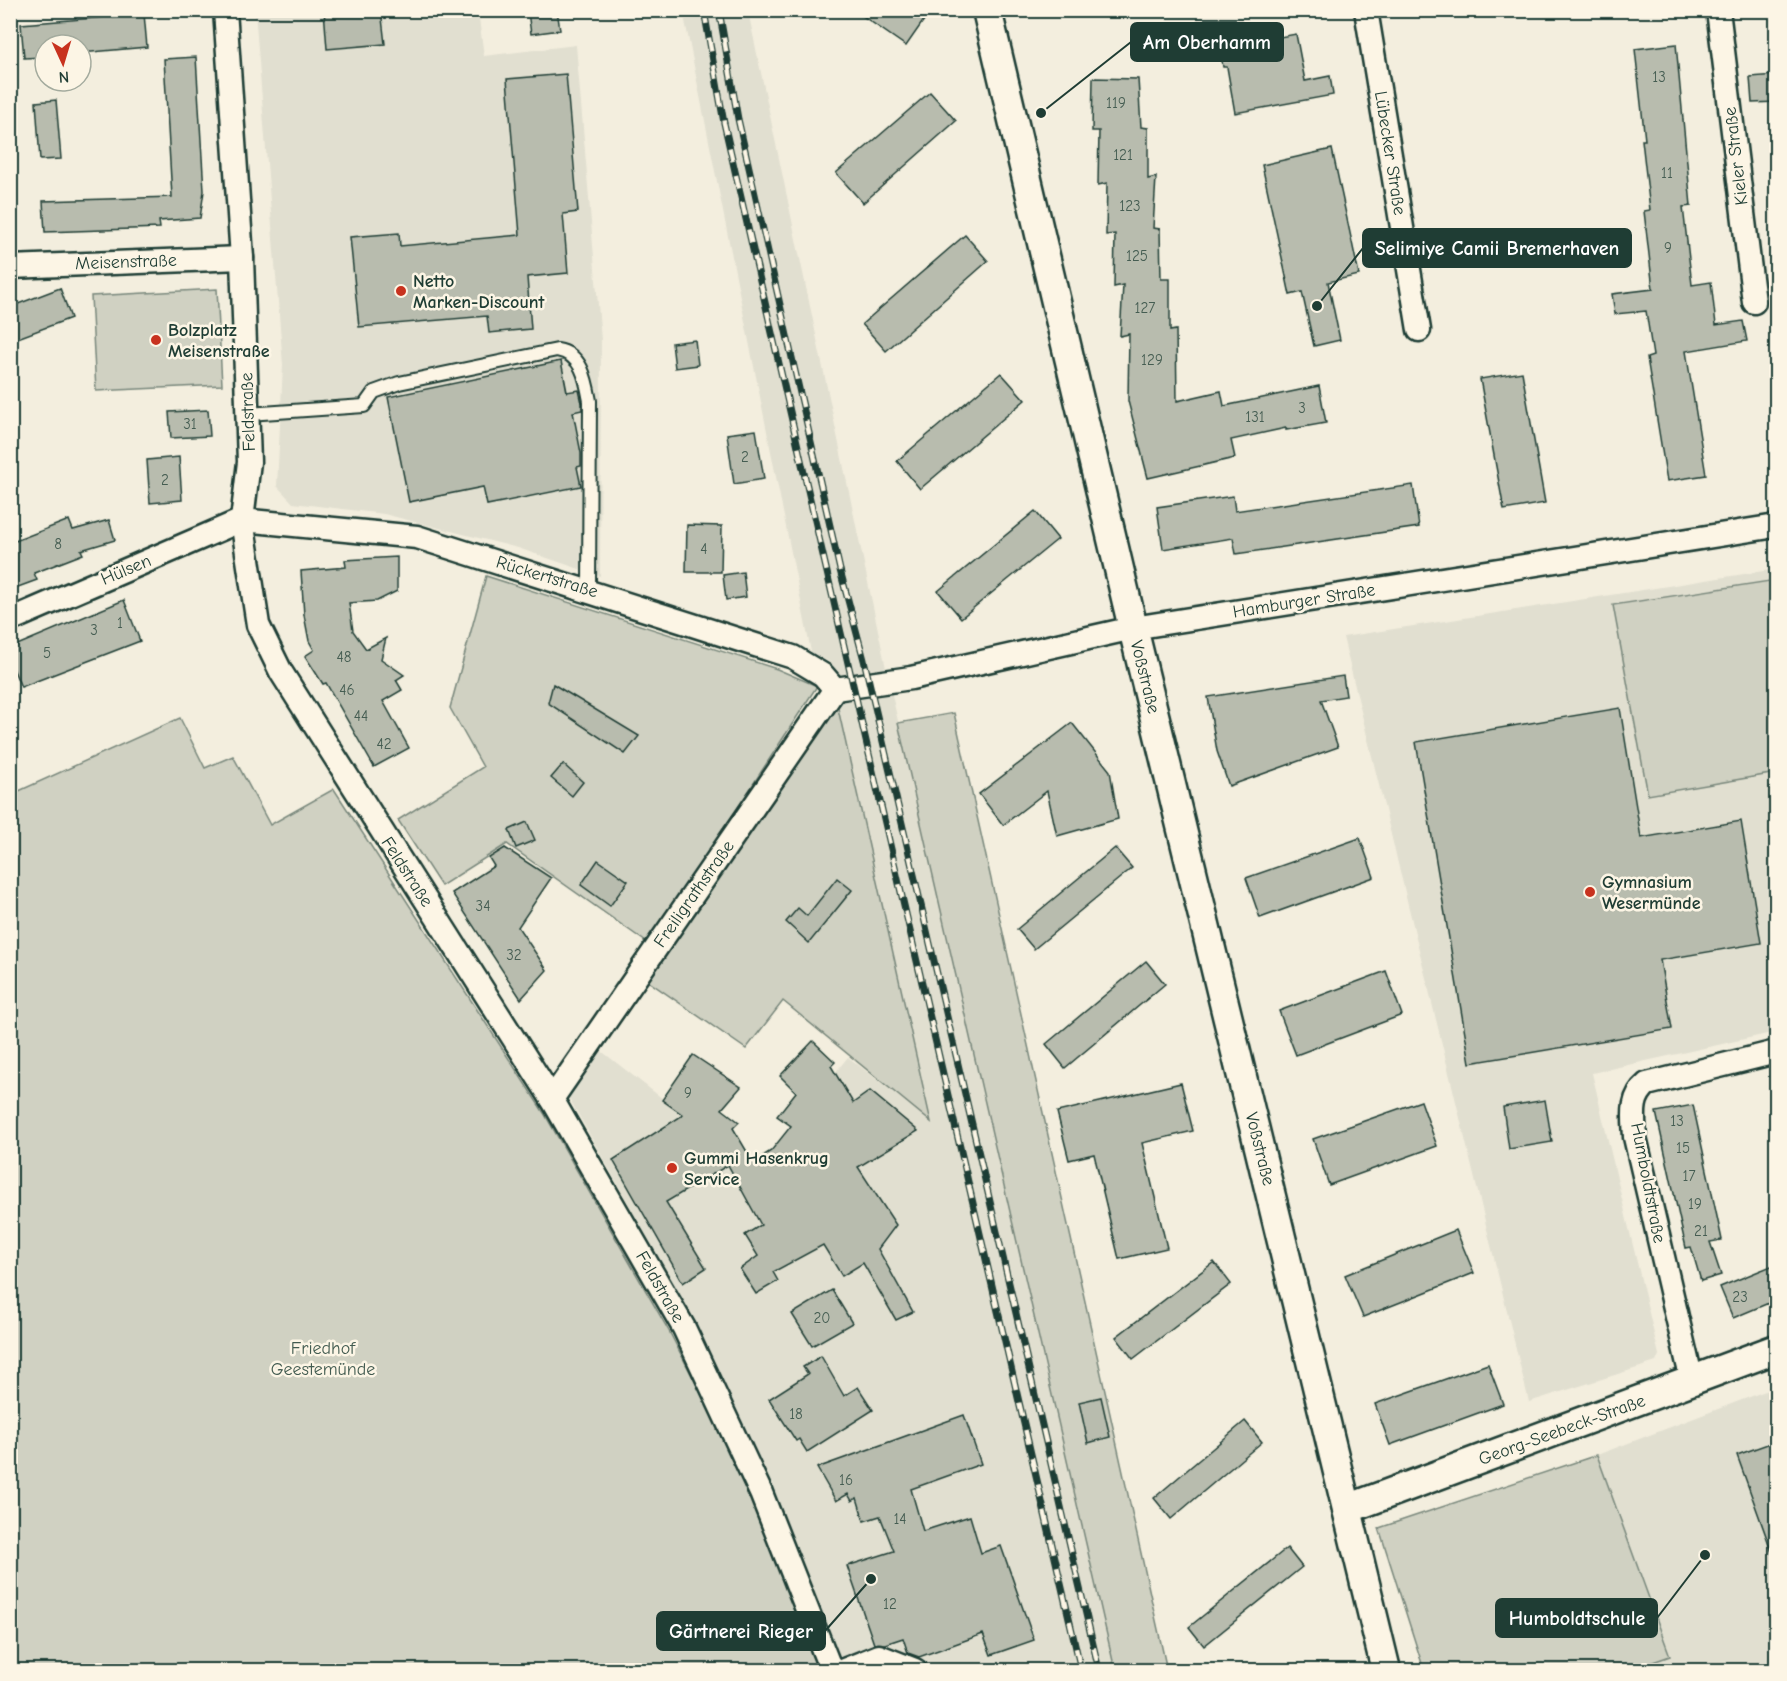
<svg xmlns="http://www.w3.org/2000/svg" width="1787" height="1681" font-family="'Comic Neue',sans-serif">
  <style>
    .built { fill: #e1dfd0 }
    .green { fill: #d0d1c2; stroke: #78877b; stroke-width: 1.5 }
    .building { fill: #b8bcae; stroke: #1f3d34; stroke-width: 1.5 }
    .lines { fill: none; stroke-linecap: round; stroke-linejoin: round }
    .service-casing { stroke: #1f3d34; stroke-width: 16 }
    .minor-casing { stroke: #1f3d34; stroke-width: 27 }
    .tertiary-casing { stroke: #1f3d34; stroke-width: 33 }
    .service { stroke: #fcf5e5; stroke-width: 12 }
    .minor { stroke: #fcf5e5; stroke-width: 22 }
    .tertiary { stroke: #fcf5e5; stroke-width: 28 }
    .rail-casing { stroke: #1f3d34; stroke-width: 7 }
    .rail { stroke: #fcf5e5; stroke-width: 4.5; stroke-dasharray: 14; stroke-linecap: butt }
    .poi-dot { fill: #c8321e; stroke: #fcf5e5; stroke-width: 2 }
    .labels { text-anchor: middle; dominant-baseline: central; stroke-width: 5; stroke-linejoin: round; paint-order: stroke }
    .number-label { font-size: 15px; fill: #455d52 }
    .street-label { font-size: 18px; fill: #1f3d34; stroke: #fcf5e5 }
    .poi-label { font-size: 18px; font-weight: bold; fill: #1f3d34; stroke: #fcf5e5; text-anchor: start }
    .park-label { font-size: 18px; fill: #425b50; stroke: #fcf5e5 }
    .leader { fill: none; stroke: #1f3d34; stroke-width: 2 }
    .callout-dot { fill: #1f3d34; stroke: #fcf5e5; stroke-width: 2 }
    .callout { fill: #1f3d34; stroke: #1f3d34; stroke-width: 2 }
    .callout-label { font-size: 20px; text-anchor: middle; font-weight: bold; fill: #fff }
  </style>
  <rect width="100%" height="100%" fill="#f3eede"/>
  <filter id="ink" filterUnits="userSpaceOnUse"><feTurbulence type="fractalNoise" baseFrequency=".0167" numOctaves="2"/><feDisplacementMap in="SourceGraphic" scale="12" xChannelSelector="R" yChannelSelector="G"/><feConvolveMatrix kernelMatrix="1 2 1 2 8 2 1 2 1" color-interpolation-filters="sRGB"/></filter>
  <g filter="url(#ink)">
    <g class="built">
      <polygon points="255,11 478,11 484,56 576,45 601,340 600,576 518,548 384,514 293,503 277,486 283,365"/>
      <polygon points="683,11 748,11 887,673 1115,1670 842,1670 773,1487 695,1322 569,1098 600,1050 690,1120 729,1115 739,1122 733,1128 753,1162 784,1143 781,1139 848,1057 930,1121 837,704 837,686 831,663 811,652"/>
      <polygon points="1776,569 1776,1032 1592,1073 1659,1355 1656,1362 1529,1402 1343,637"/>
      <polygon points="1776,1387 1776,1670 1630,1670 1670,1655 1597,1455"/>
    </g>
    <g class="green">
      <polygon points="217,289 222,385 96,391 91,296"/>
      <polygon points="486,576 777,669 817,686 649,944 507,844 441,886 398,820 483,767 450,708"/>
      <polygon points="1776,580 1776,773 1648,795 1613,605"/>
      <polygon points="837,704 931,1122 783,1001 746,1049 645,979"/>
      <polygon points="954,713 1167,1670 1115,1670 898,723"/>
      <polygon points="180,718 205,768 233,756 270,825 334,789 544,1113 670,1333 750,1489 819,1670 11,1670 10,795"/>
      <polygon points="1597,1455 1670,1656 1630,1670 1424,1670 1379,1528"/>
    </g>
    <g class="building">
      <polygon points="324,10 381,10 385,44 327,49"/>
      <polygon points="557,10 560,30 531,34 528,12"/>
      <polygon points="854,10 931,10 906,46"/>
      <polygon points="144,14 147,47 81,53 81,45 45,45 45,57 24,58 21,24"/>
      <polygon points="1296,34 1305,81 1330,76 1333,95 1235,113 1227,67 1223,67 1220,48"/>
      <polygon points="1676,44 1691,206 1683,207 1692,285 1711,282 1716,325 1743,321 1747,341 1686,351 1706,475 1667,481 1647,358 1653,356 1646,311 1615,314 1612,294 1653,289 1644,211 1650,210 1642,140 1645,140 1635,49"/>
      <polygon points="196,57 204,191 200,218 159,221 160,228 45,232 43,201 172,197 164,59"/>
      <polygon points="566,74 578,212 563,214 568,273 527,277 531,329 489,333 487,316 359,327 350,237 399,233 400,246 520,235 507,79"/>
      <polygon points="1776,75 1776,102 1752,103 1750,77"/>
      <polygon points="1093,78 1138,79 1141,127 1148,128 1148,179 1156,177 1153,228 1160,229 1161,279 1170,279 1170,331 1176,330 1177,401 1221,391 1224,406 1319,386 1326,423 1286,430 1286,428 1231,440 1235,458 1148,478 1128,401 1129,334 1120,336 1123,285 1114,287 1115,234 1106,235 1107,183 1098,185 1099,131 1092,131"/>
      <polygon points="930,92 956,121 863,203 836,173"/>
      <polygon points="56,100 61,159 40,160 36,102"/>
      <polygon points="1332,149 1359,275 1328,282 1340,340 1314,346 1302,292 1290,295 1262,165"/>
      <polygon points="965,235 988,261 886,351 862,324"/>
      <polygon points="60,288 71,318 10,341 10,307"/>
      <polygon points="695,340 698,365 675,368 672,343"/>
      <polygon points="561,361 567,392 579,390 582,403 582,410 573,412 581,453 581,466 577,467 581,486 487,505 483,487 409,502 388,397"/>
      <polygon points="1522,372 1545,503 1504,510 1480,379"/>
      <polygon points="1001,373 1025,400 920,489 897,461"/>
      <polygon points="208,410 210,436 171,438 169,412"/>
      <polygon points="756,430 764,479 734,484 727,434"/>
      <polygon points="179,457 182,500 150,503 147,460"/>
      <polygon points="1413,485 1419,527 1236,554 1233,538 1163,549 1157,507 1233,496 1235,511"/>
      <polygon points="1035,511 1058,539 961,618 938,591"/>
      <polygon points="69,520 73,530 109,520 115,540 81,550 83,554 34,573 37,580 10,590 10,543"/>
      <polygon points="687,525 722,526 721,572 686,572"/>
      <polygon points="397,557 397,591 377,601 349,603 353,631 366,649 386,638 381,659 404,675 396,680 402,690 383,701 409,748 374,767 326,683 323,684 305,656 314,650 309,641 304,615 301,571 346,567 345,560"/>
      <polygon points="743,572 746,597 726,600 723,575"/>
      <polygon points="124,600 140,641 21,687 10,661 10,648"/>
      <polygon points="1343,676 1346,696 1321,700 1338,747 1229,786 1217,751 1208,697"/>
      <polygon points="553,684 639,736 625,754 548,703"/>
      <polygon points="1620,708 1641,838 1741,821 1761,943 1660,960 1672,1029 1470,1063 1416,742"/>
      <polygon points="1072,723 1110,771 1118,819 1057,836 1047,791 1003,825 979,794"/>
      <polygon points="563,764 583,782 572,796 551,778"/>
      <polygon points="527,822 535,840 516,848 509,830"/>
      <polygon points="1360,838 1374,877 1260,918 1246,878"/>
      <polygon points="505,848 551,878 518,927 547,970 521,999 452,893 494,866 489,858"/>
      <polygon points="1115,848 1132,868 1034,949 1017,929"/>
      <polygon points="598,860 628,881 610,906 581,885"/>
      <polygon points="837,878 852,890 809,943 786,922 798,908 807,916"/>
      <polygon points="1146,961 1165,984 1065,1068 1046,1044"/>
      <polygon points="1386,971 1402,1015 1296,1055 1279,1011"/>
      <polygon points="813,1041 835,1062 831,1066 853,1103 870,1091 918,1131 858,1167 896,1225 878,1249 913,1312 896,1320 863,1263 842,1276 823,1245 773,1272 778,1281 756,1294 740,1269 758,1256 745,1235 761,1225 728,1165 666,1202 706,1268 683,1283 613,1160 683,1115 662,1100 693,1055 741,1087 722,1109 739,1122 733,1128 753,1162 771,1151 791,1126 777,1116 796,1092 780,1076"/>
      <polygon points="1181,1083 1193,1131 1142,1143 1167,1248 1119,1259 1094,1154 1069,1160 1057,1112"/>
      <polygon points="1545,1100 1552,1142 1509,1149 1503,1107"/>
      <polygon points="1421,1101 1437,1146 1329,1185 1313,1139"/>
      <polygon points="1693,1105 1722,1240 1710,1242 1721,1275 1701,1281 1691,1247 1686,1248 1656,1112"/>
      <polygon points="1456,1230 1474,1273 1363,1317 1345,1275"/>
      <polygon points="1214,1262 1231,1284 1133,1359 1116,1337"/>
      <polygon points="1776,1264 1776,1300 1733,1318 1720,1287"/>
      <polygon points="832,1290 852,1323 812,1346 792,1314"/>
      <polygon points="821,1356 844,1396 858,1387 873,1410 807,1452 799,1439 796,1441 769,1399 808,1374 803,1367"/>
      <polygon points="1488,1364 1503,1404 1390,1445 1375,1404"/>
      <polygon points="1101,1397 1110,1437 1088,1443 1079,1402"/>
      <polygon points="964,1415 981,1464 911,1489 923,1531 970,1516 981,1553 1001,1546 1034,1640 991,1655 983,1634 919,1657 908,1653 903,1638 885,1644 874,1644 847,1566 894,1551 880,1516 864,1521 857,1498 852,1501 848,1494 836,1501 817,1468"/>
      <polygon points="1245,1421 1262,1442 1171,1519 1154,1498"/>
      <polygon points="1776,1441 1776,1557 1774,1558 1737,1455"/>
      <polygon points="1287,1548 1302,1567 1204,1646 1189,1627"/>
    </g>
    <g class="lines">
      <g class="service-casing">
        <path id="service" d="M248,414L364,406L374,392L399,383L557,350C582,354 586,379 590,401L589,590"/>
      </g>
      <g class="minor-casing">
        <g id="minor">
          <polyline points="225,10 242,258 249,462 242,520 258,625 281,672 552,1099 684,1328 761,1493 831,1670"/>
          <polyline points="1366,10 1419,330"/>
          <polyline points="1718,10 1754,302"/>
          <polyline points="10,267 242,258"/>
          <polyline points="10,620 242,520 417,537 793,657 823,675 835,689"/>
          <polyline points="835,689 911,678 1133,628 1776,526"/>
          <polyline points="552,1099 835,689"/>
          <path d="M1692,1381L1635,1137C1634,1117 1630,1098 1647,1084L1776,1052"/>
          <polyline points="844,1670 879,1656 915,1670"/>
        </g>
      </g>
      <g class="tertiary-casing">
        <g id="tertiary">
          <polyline points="987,10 1133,628 1386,1670"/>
          <polyline points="1347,1509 1776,1349"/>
        </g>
      </g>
      <use href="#service" class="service"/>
      <use href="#minor" class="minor"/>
      <use href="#tertiary" class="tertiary"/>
      <g class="rail-casing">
        <g id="rail">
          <polyline points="704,10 724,123 807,486 1081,1670"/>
          <polyline points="719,10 738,119 840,570 864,660 1099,1670"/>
        </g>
      </g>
      <use href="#rail" class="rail"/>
    </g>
  </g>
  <g class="poi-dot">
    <circle cx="401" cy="291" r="6"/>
    <circle cx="156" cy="340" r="6"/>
    <circle cx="1590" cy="892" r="6"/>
    <circle cx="672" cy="1168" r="6"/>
  </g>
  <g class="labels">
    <g class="number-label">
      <text x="1659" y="77">13</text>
      <text x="1116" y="103">119</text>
      <text x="1123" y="155">121</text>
      <text x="1667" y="173">11</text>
      <text x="1130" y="206">123</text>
      <text x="1668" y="248">9</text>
      <text x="1137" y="256">125</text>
      <text x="1145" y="308">127</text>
      <text x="1152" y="360">129</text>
      <text x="1302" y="408">3</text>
      <text x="1255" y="417">131</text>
      <text x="190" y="424">31</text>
      <text x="745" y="457">2</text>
      <text x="165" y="480">2</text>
      <text x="58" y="544">8</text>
      <text x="704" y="549">4</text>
      <text x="120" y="623">1</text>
      <text x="94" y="630">3</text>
      <text x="47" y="653">5</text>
      <text x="344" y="657">48</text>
      <text x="347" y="690">46</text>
      <text x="361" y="716">44</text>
      <text x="384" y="744">42</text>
      <text x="483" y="906">34</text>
      <text x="514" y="955">32</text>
      <text x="688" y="1093">9</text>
      <text x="1677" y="1121">13</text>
      <text x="1683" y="1148">15</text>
      <text x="1689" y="1176">17</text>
      <text x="1695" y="1204">19</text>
      <text x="1701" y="1231">21</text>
      <text x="1740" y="1297">23</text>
      <text x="822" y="1318">20</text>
      <text x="796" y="1414">18</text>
      <text x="846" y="1480">16</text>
      <text x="900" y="1519">14</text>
      <text x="890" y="1604">12</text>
    </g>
    <g class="street-label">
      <text transform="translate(1390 153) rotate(81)">Lübecker Straße</text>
      <text transform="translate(1736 156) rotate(-97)">Kieler Straße</text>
      <text transform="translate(126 262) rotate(-2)">Meisenstraße</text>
      <text transform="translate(248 412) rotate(-92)">Feldstraße</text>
      <text transform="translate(126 570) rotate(-23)">Hülsen</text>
      <text transform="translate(547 577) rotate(17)">Rückertstraße</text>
      <text transform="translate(1304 601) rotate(-9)">Hamburger Straße</text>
      <text transform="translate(1145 677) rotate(76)">Voßstraße</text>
      <text transform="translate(407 872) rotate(57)">Feldstraße</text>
      <text transform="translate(694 894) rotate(-55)">Freiligrathstraße</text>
      <text transform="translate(1260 1149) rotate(76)">Voßstraße</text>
      <text transform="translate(1648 1183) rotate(79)">Humboldtstraße</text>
      <text transform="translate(660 1287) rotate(60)">Feldstraße</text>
      <text transform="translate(1562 1430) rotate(-20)">Georg-Seebeck-Straße</text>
    </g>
    <g class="poi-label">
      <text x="413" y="281">Netto<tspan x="413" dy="21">Marken-Discount</tspan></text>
      <text x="168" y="330">Bolzplatz<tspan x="168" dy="21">Meisenstraße</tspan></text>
      <text x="1602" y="882">Gymnasium<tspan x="1602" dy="21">Wesermünde</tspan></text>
      <text x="684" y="1158">Gummi Hasenkrug<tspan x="684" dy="21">Service</tspan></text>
    </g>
    <g class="park-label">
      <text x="323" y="1348">Friedhof<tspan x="323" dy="21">Geestemünde</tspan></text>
    </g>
  </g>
  <path class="leader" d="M1041 113L1131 42M1317 306L1363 248M1705 1555L1657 1618M871 1579L825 1631"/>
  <g class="callout-dot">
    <circle cx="1041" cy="113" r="6"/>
    <circle cx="1317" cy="306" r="6"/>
    <circle cx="1705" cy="1555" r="6"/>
    <circle cx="871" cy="1579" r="6"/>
  </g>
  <g class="callout">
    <rect x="1131" y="23" width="152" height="38" rx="6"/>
    <rect x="1363" y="229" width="268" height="38" rx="6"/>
    <rect x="1496" y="1599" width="161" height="38" rx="6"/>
    <rect x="657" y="1612" width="168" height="38" rx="6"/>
  </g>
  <g class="callout-label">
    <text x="1207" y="49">Am Oberhamm</text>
    <text x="1497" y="255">Selimiye Camii Bremerhaven</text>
    <text x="1577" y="1625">Humboldtschule</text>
    <text x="741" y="1638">Gärtnerei Rieger</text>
  </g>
  <rect width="1787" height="1681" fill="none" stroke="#fcf5e5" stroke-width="36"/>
  <rect x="18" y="18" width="1751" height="1645" fill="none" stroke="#1f3d34" stroke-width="2" filter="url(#ink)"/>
  <g transform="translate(63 63) rotate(176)"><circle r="28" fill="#fcf5e5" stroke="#a4ab9e" stroke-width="1.5"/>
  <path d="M0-4.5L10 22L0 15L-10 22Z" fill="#c8321e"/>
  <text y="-9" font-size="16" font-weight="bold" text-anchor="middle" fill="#1f3d34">N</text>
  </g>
</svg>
